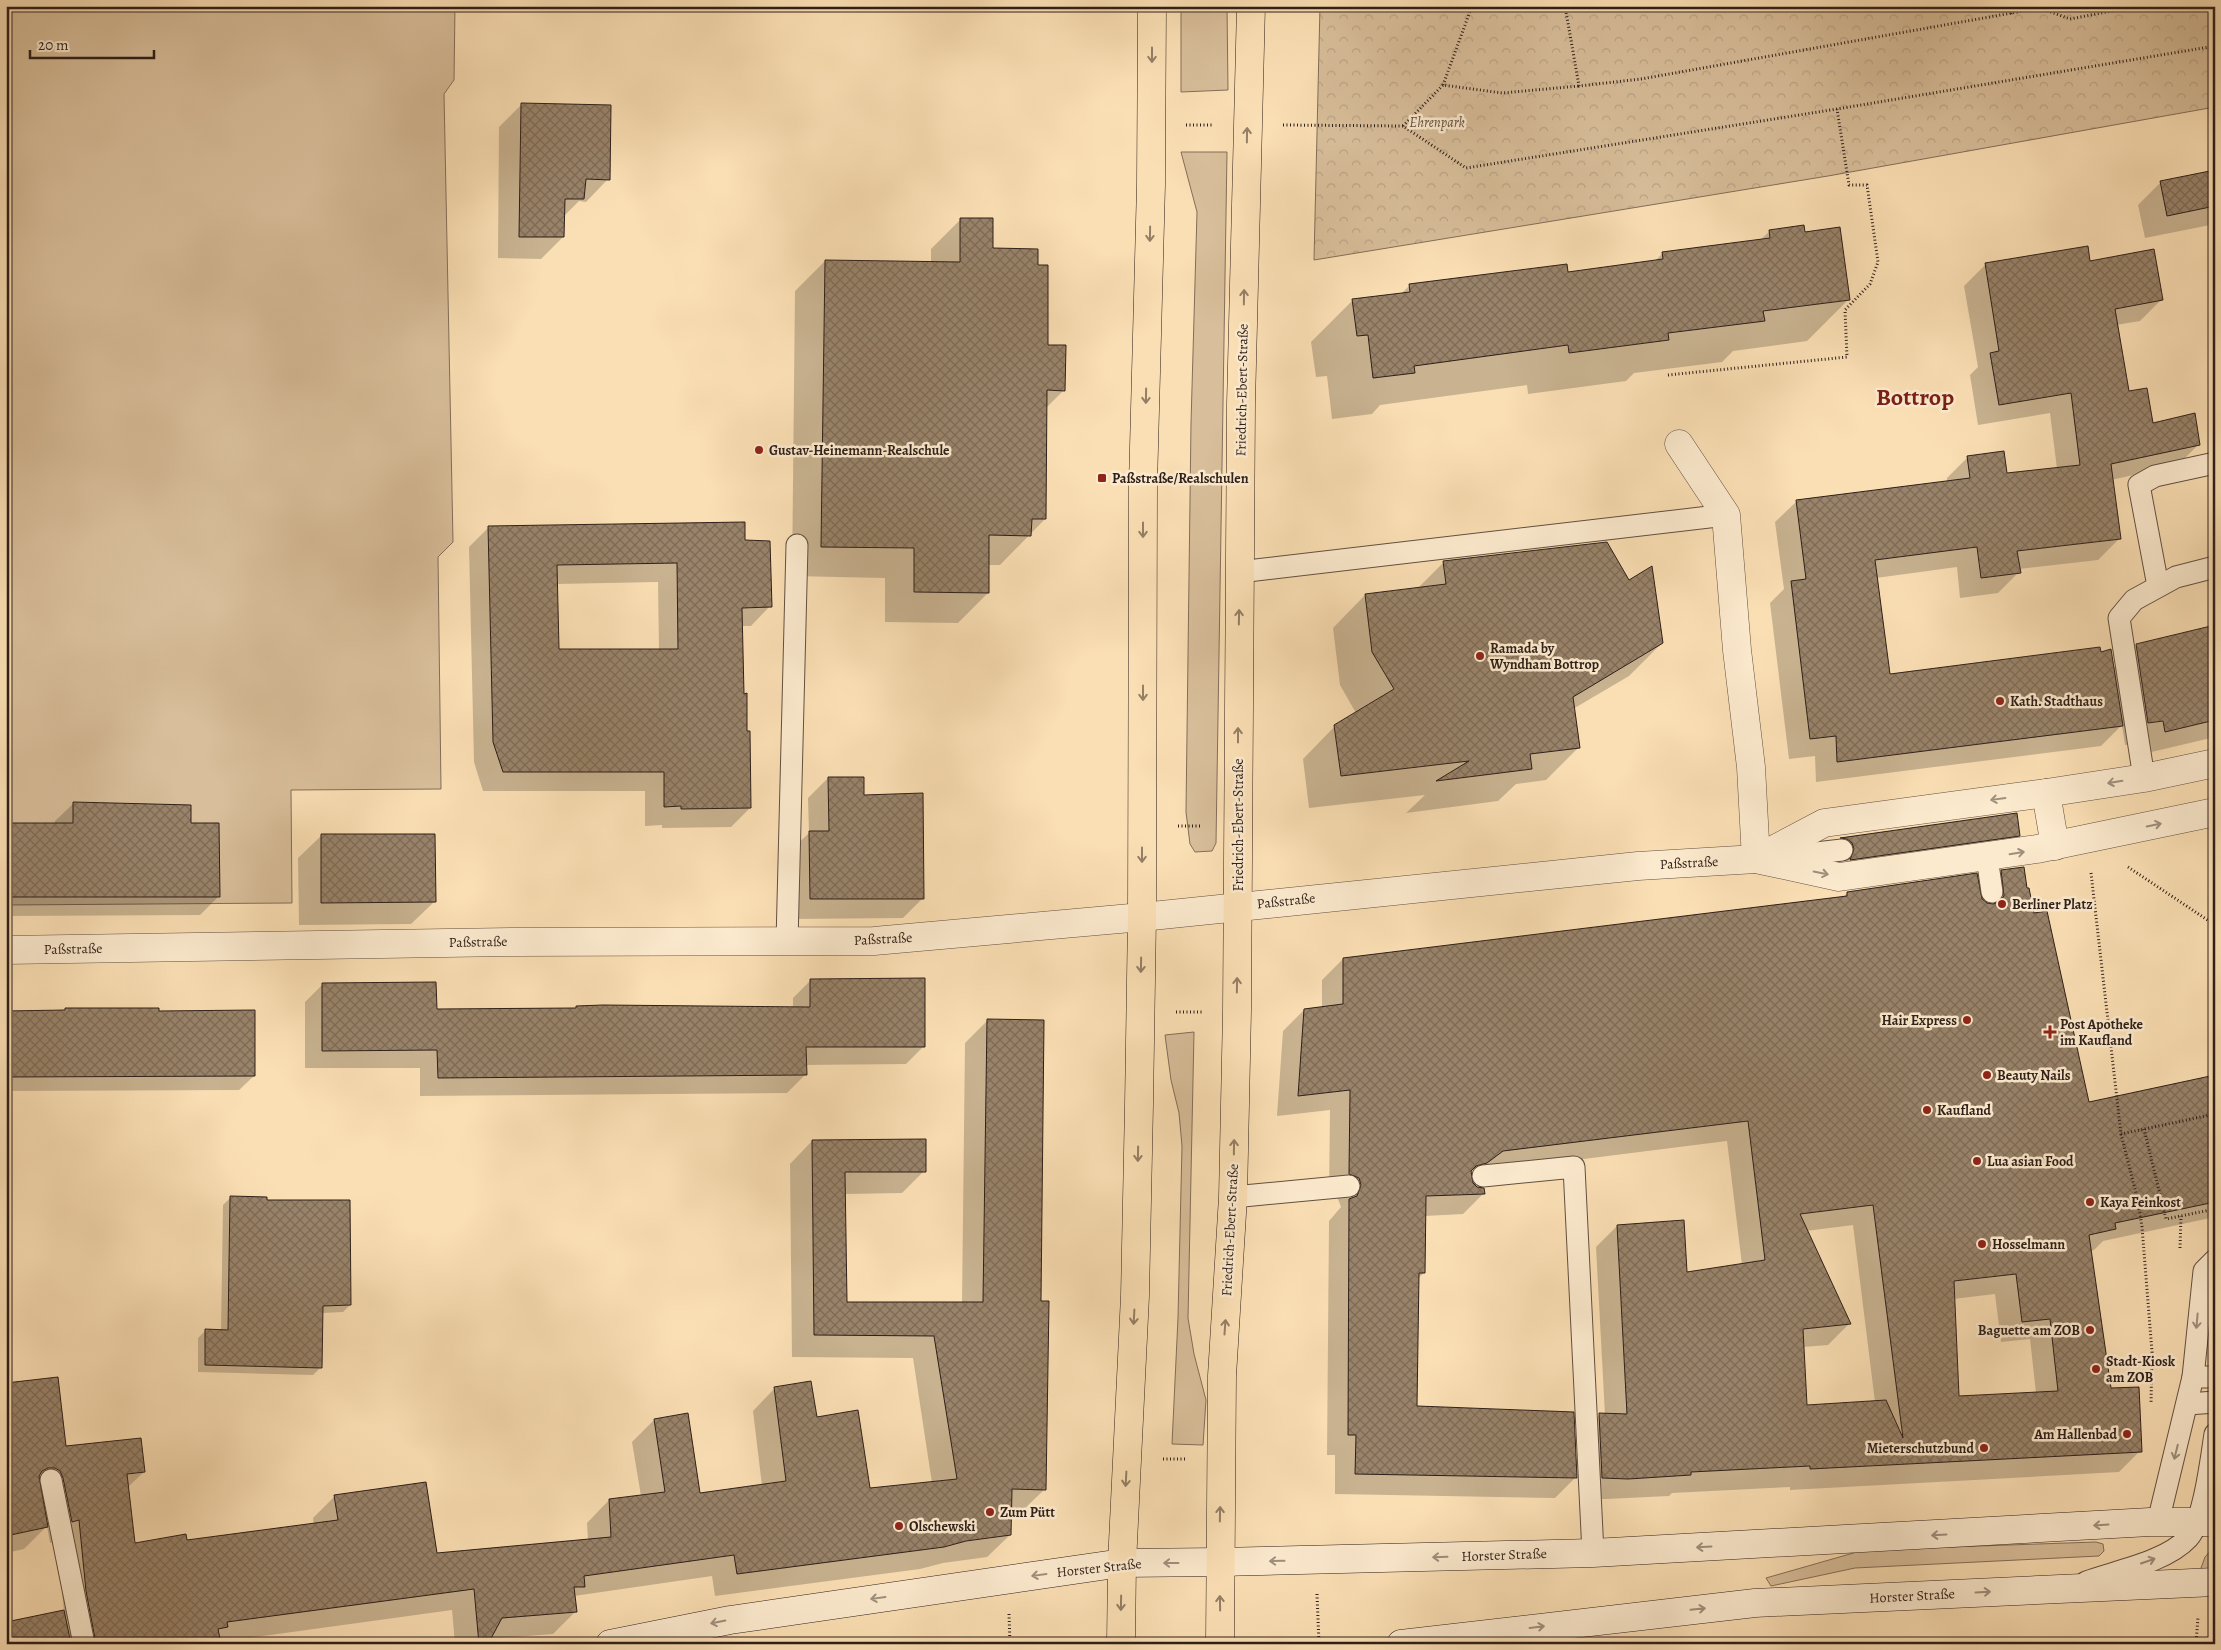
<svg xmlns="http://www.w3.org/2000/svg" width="2221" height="1650" font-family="Alegreya,serif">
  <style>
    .grass { fill: #d8be9a; stroke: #836e5a }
    .park { fill: url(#park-crowns); stroke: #836e5a }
    .shadow { fill: #0003; fill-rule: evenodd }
    .building { fill: url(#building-cross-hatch); stroke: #2e1f19; fill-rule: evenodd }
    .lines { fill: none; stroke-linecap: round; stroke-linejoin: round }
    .service-casing { stroke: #614f40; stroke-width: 23 }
    .minor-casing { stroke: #614f40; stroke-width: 29 }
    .secondary-casing { stroke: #2e1f19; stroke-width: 29 }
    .primary-casing { stroke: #2e1f19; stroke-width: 29 }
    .path { stroke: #2e1f19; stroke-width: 3; stroke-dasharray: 1 2.5; stroke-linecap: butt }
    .service { stroke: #fceace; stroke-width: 21 }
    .minor { stroke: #fceace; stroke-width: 28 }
    .secondary { stroke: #fceace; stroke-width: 28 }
    .primary { stroke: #fbdfb4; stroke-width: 28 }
    .oneway { stroke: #947f66 }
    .oneway2 { stroke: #9f8f7d }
    .poi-dot { fill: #8f2418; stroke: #fceace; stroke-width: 2 }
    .labels { text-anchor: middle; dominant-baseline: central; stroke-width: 5; stroke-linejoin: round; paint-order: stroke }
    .park-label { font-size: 14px; font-style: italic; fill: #614f40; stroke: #fceace }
    .street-label { font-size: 14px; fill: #2e1f19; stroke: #fceace }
    .poi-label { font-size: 14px; font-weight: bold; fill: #2e1f19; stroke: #fceace; text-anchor: start }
    .town-label { font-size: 24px; font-weight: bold; fill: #7a1f14; stroke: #fceace }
  </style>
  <defs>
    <pattern id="park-crowns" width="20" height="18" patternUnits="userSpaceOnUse" patternTransform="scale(1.25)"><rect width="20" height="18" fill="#d8be9a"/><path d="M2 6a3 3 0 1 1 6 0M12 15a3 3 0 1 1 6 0" fill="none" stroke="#baa384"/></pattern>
    <pattern id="building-cross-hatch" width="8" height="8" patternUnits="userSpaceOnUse" patternTransform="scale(1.25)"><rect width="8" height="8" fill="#99836a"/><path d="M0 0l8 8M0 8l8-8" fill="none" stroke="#7d6b56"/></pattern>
  </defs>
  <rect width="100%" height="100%" fill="#fbdfb4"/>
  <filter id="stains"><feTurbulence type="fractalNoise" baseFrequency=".004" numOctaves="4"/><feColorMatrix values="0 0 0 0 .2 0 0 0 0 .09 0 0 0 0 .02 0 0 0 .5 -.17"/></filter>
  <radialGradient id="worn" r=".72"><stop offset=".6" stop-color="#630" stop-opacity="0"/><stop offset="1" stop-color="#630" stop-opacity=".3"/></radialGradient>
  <g class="grass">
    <polygon points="6,6 455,6 454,80 444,94 453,542 438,557 441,789 291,790 292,903 6,905"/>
    <polygon points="1181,6 1227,6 1228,90 1181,92"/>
    <polygon points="1181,152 1227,152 1216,843 1212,851 1195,852 1190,844 1186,812 1191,423 1197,212"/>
    <polygon points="1194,1032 1188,1318 1194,1354 1206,1400 1203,1445 1172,1444 1178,1318 1182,1146 1179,1113 1171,1080 1165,1035"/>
    <polygon points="2096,1542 2103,1544 2104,1551 2099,1556 1855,1568 1771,1586 1766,1578 1864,1550"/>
    <polygon points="2215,1546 2215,1572 2201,1568 2205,1557"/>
  </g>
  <polygon class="park" points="1320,6 2215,6 2215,107 1828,176 1314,260"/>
  <g class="shadow">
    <polygon points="521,105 608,179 586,202 579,201 563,217 563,237 541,259 498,258 499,127"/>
    <polygon points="2215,171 2215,224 2145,238 2138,205 2161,182"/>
    <polygon points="961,219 992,250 1036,266 1046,346 1064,390 1046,408 1045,519 1000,565 988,565 988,593 958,623 885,622 885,578 792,576 795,291 825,261 931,263 931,249"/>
    <polygon points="1770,231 1804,234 1849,299 1807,341 1733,351 1722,362 1634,373 1626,381 1528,394 1527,385 1380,405 1372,414 1332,419 1327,376 1316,377 1311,342 1353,300 1401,294 1409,286 1567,273 1654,262 1663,253 1760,240"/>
    <polygon points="2089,262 2161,300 2140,321 2116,325 2128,392 2152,424 2199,444 2178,465 2111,480 2119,539 2098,560 2019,569 2019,572 1998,593 1960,598 1957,567 1876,578 1889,676 2100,653 2113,668 2136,645 2215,627 2215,737 2143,754 2140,743 2125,745 2122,725 2101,746 1816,782 1815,756 1789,759 1770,603 1784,589 1775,522 1797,501 1947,482 1947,478 1968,457 2006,475 2057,469 2050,413 1978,425 1970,375 1978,367 1964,286 1985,265"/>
    <path d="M489,527L744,541L770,606L751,626H741L742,695L750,808L731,827L662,828V825L645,826V791H483L474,762L469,547ZM658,582L659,650L558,651L556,584Z"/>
    <polygon points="1444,562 1629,581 1662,643 1629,676 1573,709 1578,748 1546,780 1516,784 1498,801 1406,813 1425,795 1309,808 1303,759 1335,726 1356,713 1340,685 1333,628 1365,595 1417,589"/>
    <polygon points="828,778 863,796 923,898 903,918 790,919 789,852 809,833 808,798"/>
    <polygon points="74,803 190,824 218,897 200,915 6,916 6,825 55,824 55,821"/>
    <polygon points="2016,814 2019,835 2012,843 1844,866 1848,857 1834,845 1841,838"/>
    <polygon points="321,836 434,902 411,924 299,925 298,858"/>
    <path d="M2002,871L2026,889L2088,1104L2215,1077V1217L2103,1241L2094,1250L2090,1251L2110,1390L2140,1451L2119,1472L1790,1490V1487L1672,1493L1669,1496L1606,1499H1581L1578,1436L1599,1415H1605L1596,1247L1617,1226L1686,1273L1742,1265L1727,1141L1480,1172L1471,1179V1183L1484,1193L1463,1214L1425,1216L1424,1273L1418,1278L1415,1408L1576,1477L1555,1498L1335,1494V1455H1327L1329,1221L1341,1207L1338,1199L1329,1195L1330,1110L1277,1116L1283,1031L1304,1010L1322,1008V980L1343,959L1843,897L1847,893L1979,894ZM1853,1225L1875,1402L1806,1406L1803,1347L1828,1345L1849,1324L1806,1231ZM1995,1294L2001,1342L2030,1339L2036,1393L1958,1397L1953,1299Z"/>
    <polygon points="811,980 924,1046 906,1064 805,1065 805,1075 787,1093 420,1096 420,1068 305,1068 305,1002 323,984 435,1010 575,1009 577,1007 793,1008 793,998"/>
    <polygon points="65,1009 158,1012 254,1076 239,1090 6,1091 6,1013 63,1012"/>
    <polygon points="988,1020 1039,1302 1045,1489 1022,1511 1010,1511 1010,1535 987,1557 943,1563 920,1569 715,1596 712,1576 574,1596 575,1612 553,1634 489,1639 486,1644 455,1644 452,1610 219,1642 220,1644 6,1644 64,1611 57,1542 50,1543 47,1526 24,1549 6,1553 6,1384 65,1448 144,1472 127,1488 133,1545 186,1541 314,1525 313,1518 335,1496 436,1555 588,1540 587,1523 609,1500 641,1496 632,1442 654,1420 699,1494 762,1486 753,1411 775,1388 816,1418 869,1490 932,1483 913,1358 792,1357 790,1164 812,1141 924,1171 902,1193 844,1194 845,1303 962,1303 965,1043"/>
    <polygon points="230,1198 350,1305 343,1312 322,1313 320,1368 313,1375 198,1372 198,1338 206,1330 221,1331 223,1205"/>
    <polygon points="2212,1422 2215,1422 2215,1431 2205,1428"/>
  </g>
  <g class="building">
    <polygon points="521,103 611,105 610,180 586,179 584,199 565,199 564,237 519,237"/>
    <polygon points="2215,170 2215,206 2167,216 2160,181"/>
    <polygon points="960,218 993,218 993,248 1038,249 1038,265 1048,265 1048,345 1066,345 1065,391 1047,390 1046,519 1032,519 1031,536 989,535 989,593 914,592 914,548 821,547 825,260 960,262"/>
    <polygon points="1804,225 1805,232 1840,227 1850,300 1763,311 1765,321 1668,333 1669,340 1569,353 1568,345 1414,366 1415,373 1373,378 1368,335 1357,336 1352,299 1410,292 1409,284 1567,264 1568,272 1663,259 1662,252 1770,238 1769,230"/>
    <polygon points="2088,246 2090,261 2154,249 2163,300 2115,309 2129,391 2147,388 2153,423 2195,413 2200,445 2111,464 2121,539 2017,551 2021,573 1981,578 1977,547 1875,560 1890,674 2100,647 2101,652 2111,649 2123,726 1837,762 1836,736 1810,739 1791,581 1806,579 1796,500 1970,478 1967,456 2004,451 2007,473 2080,465 2071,393 1999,405 1990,353 1999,351 1985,263"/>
    <path d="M745,522V540L770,541L772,607L742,608L744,694L747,693V731H750L751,808L681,809V806L664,807V772H503L493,742L488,526ZM677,563L678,649H559L557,565Z"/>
    <polygon points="1607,542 1629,580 1652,566 1663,643 1573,697 1580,748 1530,754 1532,769 1436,781 1469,761 1341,776 1334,725 1394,689 1372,652 1365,594 1446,584 1443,561"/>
    <polygon points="2215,625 2215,720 2165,732 2163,721 2148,723 2136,644"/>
    <polygon points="828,777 864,777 864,795 923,793 924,899 810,899 809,831 829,831"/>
    <polygon points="73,802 191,805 191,823 219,823 220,897 6,897 6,823 73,823"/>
    <polygon points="2017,813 2020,836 1850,860 1854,849 1852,843 1847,839 1840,838"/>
    <polygon points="321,834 435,834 436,902 321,903"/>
    <path d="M2024,867L2027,888H2029L2034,913L2047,911L2089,1102L2215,1075V1202L2115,1223L2116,1229L2089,1235L2111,1388L2139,1387L2142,1452L1810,1469V1466L1691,1472V1475L1628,1479L1602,1478L1599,1413L1627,1414L1617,1225L1684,1220L1687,1272L1765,1260L1748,1121L1503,1151L1487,1163L1476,1166L1471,1171L1473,1183L1477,1187L1484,1188L1485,1194L1426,1196L1425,1273H1419L1417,1406L1574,1412L1577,1478L1355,1474L1356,1435H1348L1349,1199L1357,1196L1361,1185L1359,1178L1349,1174L1350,1090L1298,1096L1304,1009L1343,1004V958L1847,896V892L1977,873L1982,899L1987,903L1993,904L1999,902L2004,896L2001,870ZM1873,1205L1903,1438L1886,1400L1807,1405L1803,1329L1851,1324L1800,1214ZM2016,1274L2022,1322L2050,1319L2058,1391L1959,1396L1954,1281Z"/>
    <polygon points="925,978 925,1047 806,1047 807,1075 438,1078 437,1050 322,1051 322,983 436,982 437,1009 576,1008 576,1006 603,1005 810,1007 810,979"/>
    <polygon points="65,1008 159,1008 159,1011 255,1010 255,1076 6,1077 6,1011 65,1010"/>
    <polygon points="987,1019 1044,1020 1041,1301 1049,1301 1046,1490 1012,1489 1011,1535 966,1541 944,1547 737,1574 734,1555 584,1576 585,1587 574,1587 577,1612 502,1618 488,1644 479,1644 474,1589 227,1622 228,1627 218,1629 221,1644 96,1644 86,1591 79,1520 72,1522 63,1478 60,1471 55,1468 48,1468 42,1471 39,1476 48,1527 6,1536 6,1383 58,1377 66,1446 141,1438 145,1472 127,1474 135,1543 186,1534 187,1540 338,1520 334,1495 426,1482 437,1553 611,1537 609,1499 665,1492 654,1419 688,1413 700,1493 786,1481 774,1387 811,1381 817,1417 858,1410 870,1488 957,1479 934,1336 814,1335 812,1140 926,1139 926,1172 845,1172 847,1302 983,1302"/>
    <polygon points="230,1196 267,1197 267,1200 350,1200 351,1305 323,1306 322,1368 205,1365 205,1329 228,1330"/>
    <polygon points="64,1610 71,1644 6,1644 6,1622"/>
  </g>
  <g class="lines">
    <g class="service-casing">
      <g id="service">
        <polyline points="1239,572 1726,515"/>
        <polyline points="2158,586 2139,485 2155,476 2215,463"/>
        <polyline points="2144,778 2119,618 2134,600 2176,577 2215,567"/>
        <polyline points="1987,857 1992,892"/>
        <polyline points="1772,858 1842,850"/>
        <polyline points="787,942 797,545"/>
        <polyline points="1483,1176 1574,1167 1593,1553"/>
        <polyline points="1233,1197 1349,1186"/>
        <polyline points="2193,1377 2215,1377"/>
        <polyline points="2188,1404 2215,1402"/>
        <polyline points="51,1480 84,1644"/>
        <polyline points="2158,1522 2193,1377 2204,1271 2215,1260"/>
        <path d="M2086,1582C2116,1571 2166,1562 2188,1538C2204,1521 2211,1459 2215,1434"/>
      </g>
    </g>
    <g class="minor-casing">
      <g id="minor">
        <polyline points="1679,444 1726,515 1737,650 1751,767 1756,859"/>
        <polyline points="2046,793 2055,846"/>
        <polyline points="1756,859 1824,823 2046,793 2144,778 2215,763"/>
        <polyline points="6,950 512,942 874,941 1142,917 1638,866 1756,859 1839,877 2037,849 2215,812"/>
      </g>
    </g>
    <g class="secondary-casing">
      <g id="secondary">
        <polyline points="610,1644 730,1620 1122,1563 1219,1562 1593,1553 2150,1522 2215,1522"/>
        <polyline points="1401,1644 1755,1603 2215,1582"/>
      </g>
    </g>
    <g class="primary-casing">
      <g id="primary">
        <polyline points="1121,1644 1122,1563 1135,1296 1139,1105 1142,917 1143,485 1151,185 1152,6"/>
        <polyline points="1220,1644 1222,1376 1233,1197 1237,1011 1241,404 1251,6"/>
      </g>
    </g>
    <g class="path">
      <polyline points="1565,6 1579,86 1641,79 2040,8 2070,19 2138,6"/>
      <polyline points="2011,14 2014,6"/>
      <polyline points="1443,85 1472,6"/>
      <polyline points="1186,125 1212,125"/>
      <polyline points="1283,125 1403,126 1466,168 1837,109 2215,46"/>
      <polyline points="1403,126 1443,85 1502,93 1579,86"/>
      <polyline points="1668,375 1847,357 1845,310 1870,284 1878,262 1867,185 1849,185 1837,109"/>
      <polyline points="1178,826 1202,826"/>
      <polyline points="2128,867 2215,925"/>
      <polyline points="2091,873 2121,1134 2215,1114"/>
      <polyline points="1176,1012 1202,1012"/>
      <polyline points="2144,1129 2166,1219 2215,1209"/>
      <polyline points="2121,1134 2138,1201 2142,1227 2152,1352 2151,1403"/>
      <polyline points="2180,1248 2181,1216"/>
      <polyline points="1163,1459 1186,1459"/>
      <polyline points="1317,1594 1319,1644"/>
      <polyline points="1009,1614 1010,1644"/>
      <polyline points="2196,1644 2198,1617"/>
    </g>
    <use href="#service" class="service"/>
    <use href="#minor" class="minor"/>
    <use href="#secondary" class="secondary"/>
    <use href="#primary" class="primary"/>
  </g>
  <defs><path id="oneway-shaft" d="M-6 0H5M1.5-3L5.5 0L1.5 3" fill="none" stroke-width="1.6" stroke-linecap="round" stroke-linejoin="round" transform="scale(1.25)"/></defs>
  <g class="oneway">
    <use href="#oneway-shaft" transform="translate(1152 55) rotate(90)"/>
    <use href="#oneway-shaft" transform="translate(1247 135) rotate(-89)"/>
    <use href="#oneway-shaft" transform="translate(1150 234) rotate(91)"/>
    <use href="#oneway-shaft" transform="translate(1244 297) rotate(-89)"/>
    <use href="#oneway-shaft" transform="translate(1146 396) rotate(91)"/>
    <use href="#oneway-shaft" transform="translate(1143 530) rotate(90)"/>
    <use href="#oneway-shaft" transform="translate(1239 617) rotate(-89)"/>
    <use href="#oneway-shaft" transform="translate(1143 693) rotate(90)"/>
    <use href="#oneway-shaft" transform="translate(1238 735) rotate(-90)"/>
    <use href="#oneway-shaft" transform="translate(1142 855) rotate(90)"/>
    <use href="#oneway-shaft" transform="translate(1141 965) rotate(91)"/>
    <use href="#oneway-shaft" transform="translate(1237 985) rotate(-89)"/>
    <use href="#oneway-shaft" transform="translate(1234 1147) rotate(-89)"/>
    <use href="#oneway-shaft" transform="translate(1138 1154) rotate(91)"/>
    <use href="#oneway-shaft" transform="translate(1134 1317) rotate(93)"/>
    <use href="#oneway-shaft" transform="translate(1225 1327) rotate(-86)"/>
    <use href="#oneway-shaft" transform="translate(1126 1479) rotate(93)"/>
    <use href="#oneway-shaft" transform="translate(1220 1514) rotate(-89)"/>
    <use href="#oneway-shaft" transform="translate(1121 1603) rotate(91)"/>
    <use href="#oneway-shaft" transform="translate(1220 1603) rotate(-91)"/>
  </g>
  <g class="oneway2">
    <use href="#oneway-shaft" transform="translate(2115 782) rotate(171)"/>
    <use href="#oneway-shaft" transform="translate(1998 799) rotate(172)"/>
    <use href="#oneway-shaft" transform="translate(2154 825) rotate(-12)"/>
    <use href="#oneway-shaft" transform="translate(2017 853) rotate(-9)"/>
    <use href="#oneway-shaft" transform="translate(1821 873) rotate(12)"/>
    <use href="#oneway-shaft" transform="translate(2197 1321) rotate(95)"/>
    <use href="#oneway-shaft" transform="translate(2176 1452) rotate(104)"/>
    <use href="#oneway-shaft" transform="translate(2101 1525) rotate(176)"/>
    <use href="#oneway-shaft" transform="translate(1939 1535) rotate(177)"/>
    <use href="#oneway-shaft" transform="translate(1704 1547) rotate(177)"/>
    <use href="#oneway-shaft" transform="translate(1440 1557) rotate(178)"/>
    <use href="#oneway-shaft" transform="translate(1277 1561) rotate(179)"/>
    <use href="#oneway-shaft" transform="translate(2148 1561) rotate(-19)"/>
    <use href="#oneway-shaft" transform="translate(1171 1563) rotate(180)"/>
    <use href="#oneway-shaft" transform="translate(1039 1575) rotate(172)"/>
    <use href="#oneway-shaft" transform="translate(1983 1592) rotate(-3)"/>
    <use href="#oneway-shaft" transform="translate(878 1598) rotate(172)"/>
    <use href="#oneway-shaft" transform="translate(1698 1609) rotate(-6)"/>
    <use href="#oneway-shaft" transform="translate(718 1622) rotate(169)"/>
    <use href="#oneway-shaft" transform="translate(1537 1627) rotate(-7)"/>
  </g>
  <g class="poi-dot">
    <circle cx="759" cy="450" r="5"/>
    <rect x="1097" y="473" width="10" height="10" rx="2.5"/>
    <circle cx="1480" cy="656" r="5"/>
    <circle cx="2000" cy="701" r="5"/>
    <circle cx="2002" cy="904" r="5"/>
    <circle cx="1967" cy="1020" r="5"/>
    <path d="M2047.5 1024.5h5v5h5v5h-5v5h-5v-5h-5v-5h5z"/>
    <circle cx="1987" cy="1075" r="5"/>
    <circle cx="1927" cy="1110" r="5"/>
    <circle cx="1977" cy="1161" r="5"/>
    <circle cx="2090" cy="1202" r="5"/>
    <circle cx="1982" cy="1244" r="5"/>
    <circle cx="2090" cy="1330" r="5"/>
    <circle cx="2096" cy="1369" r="5"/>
    <circle cx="2127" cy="1434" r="5"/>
    <circle cx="1984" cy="1448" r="5"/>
    <circle cx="990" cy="1512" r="5"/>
    <circle cx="899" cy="1526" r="5"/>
  </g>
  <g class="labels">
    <g class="park-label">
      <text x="1437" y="122">Ehrenpark</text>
    </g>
    <g class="street-label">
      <text transform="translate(1242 390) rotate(-89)">Friedrich-Ebert-Straße</text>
      <text transform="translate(1238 825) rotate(-90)">Friedrich-Ebert-Straße</text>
      <text transform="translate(1689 863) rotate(-3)">Paßstraße</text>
      <text transform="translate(1286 901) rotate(-6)">Paßstraße</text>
      <text transform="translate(883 939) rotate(-3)">Paßstraße</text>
      <text transform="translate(478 942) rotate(-1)">Paßstraße</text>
      <text transform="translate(73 949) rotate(-1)">Paßstraße</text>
      <text transform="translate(1230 1230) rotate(-87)">Friedrich-Ebert-Straße</text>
      <text transform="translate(1504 1555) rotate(-2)">Horster Straße</text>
      <text transform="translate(1099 1568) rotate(-6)">Horster Straße</text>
      <text transform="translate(1912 1596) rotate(-3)">Horster Straße</text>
    </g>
    <g class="poi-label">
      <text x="769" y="450">Gustav-Heinemann-Realschule</text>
      <text x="1112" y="478">Paßstraße/Realschulen</text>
      <text x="1490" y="648">Ramada by<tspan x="1490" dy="16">Wyndham Bottrop</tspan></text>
      <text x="2010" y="701">Kath. Stadthaus</text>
      <text x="2012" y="904">Berliner Platz</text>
      <text x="1957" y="1020" text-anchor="end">Hair Express</text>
      <text x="2060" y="1024">Post Apotheke<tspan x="2060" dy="16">im Kaufland</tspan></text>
      <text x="1997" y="1075">Beauty Nails</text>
      <text x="1937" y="1110">Kaufland</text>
      <text x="1987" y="1161">Lua asian Food</text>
      <text x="2100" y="1202">Kaya Feinkost</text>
      <text x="1992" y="1244">Hosselmann</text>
      <text x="2080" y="1330" text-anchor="end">Baguette am ZOB</text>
      <text x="2106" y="1361">Stadt-Kiosk<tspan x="2106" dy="16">am ZOB</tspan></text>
      <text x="2117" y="1434" text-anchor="end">Am Hallenbad</text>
      <text x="1974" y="1448" text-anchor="end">Mieterschutzbund</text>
      <text x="1000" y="1512">Zum Pütt</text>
      <text x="909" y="1526">Olschewski</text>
    </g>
    <g class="town-label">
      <text x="1915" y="397">Bottrop</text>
    </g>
  </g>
  <rect width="2221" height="1650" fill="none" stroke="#fbdfb4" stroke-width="25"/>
  <rect x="8" y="8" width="2206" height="1635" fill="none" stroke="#2e1f19" stroke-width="2.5"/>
  <rect x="12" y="12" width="2196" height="1625" fill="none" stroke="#2e1f19"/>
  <path d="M30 50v8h124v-8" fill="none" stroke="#2e1f19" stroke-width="2.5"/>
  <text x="38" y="50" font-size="15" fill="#2e1f19" stroke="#fceace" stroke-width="4" paint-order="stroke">20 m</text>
  <rect width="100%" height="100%" filter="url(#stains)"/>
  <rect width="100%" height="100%" fill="url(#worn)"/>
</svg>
